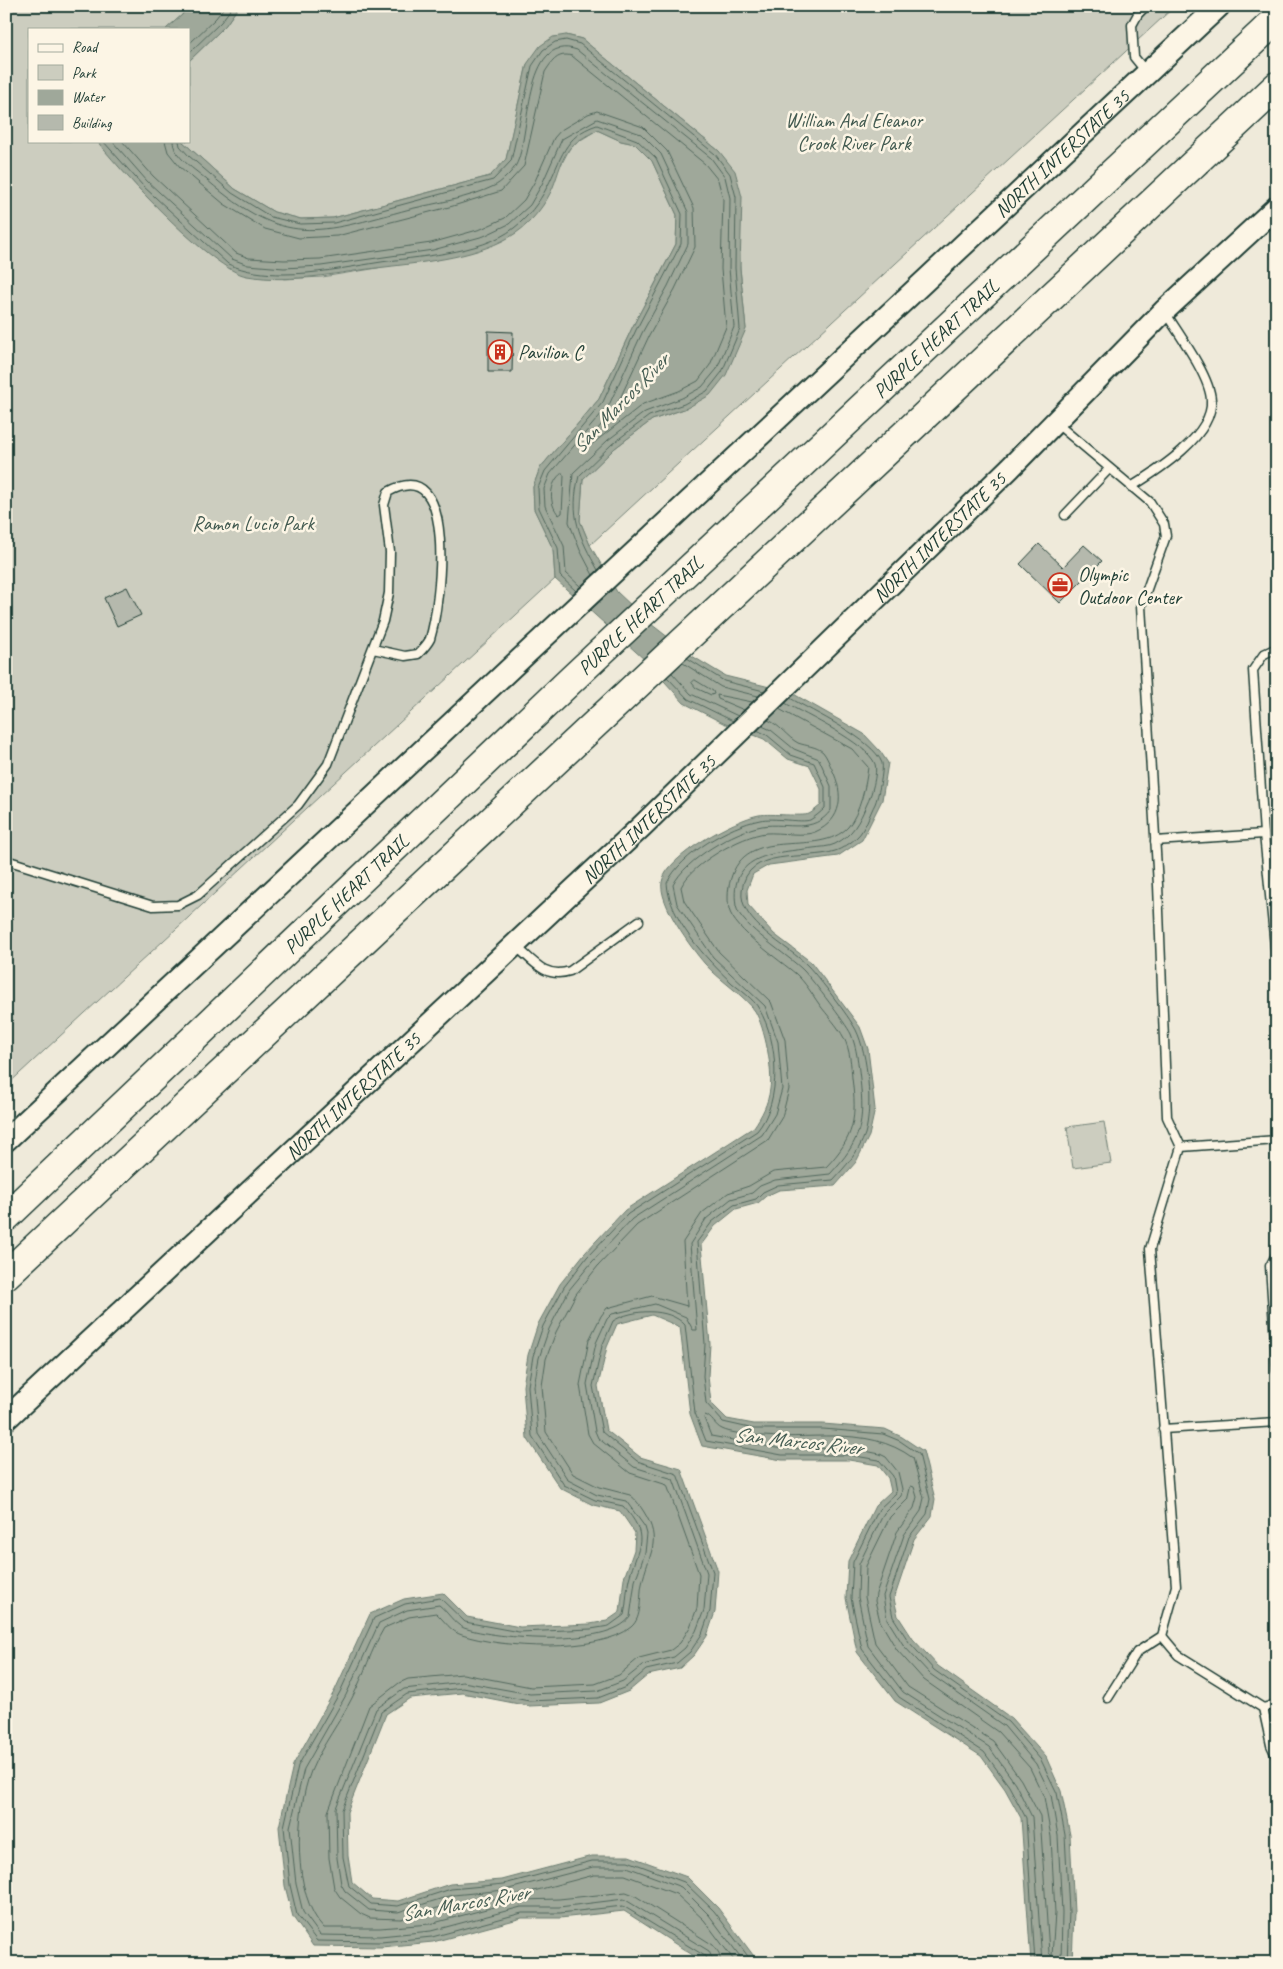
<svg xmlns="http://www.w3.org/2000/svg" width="1283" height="1969" font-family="Caveat,sans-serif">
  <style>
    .green { fill: #cccdbf; stroke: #76857a }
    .water { fill: #9fa89a; stroke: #6c7d71 }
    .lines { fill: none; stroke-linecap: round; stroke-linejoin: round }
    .shore { stroke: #52685d; stroke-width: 1 }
    .building { fill: #b5b9ad; stroke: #1f3d34 }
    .service-casing { stroke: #1f3d34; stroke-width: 11 }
    .secondary-casing { stroke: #1f3d34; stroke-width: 25 }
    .motorway-casing { stroke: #1f3d34; stroke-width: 31 }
    .service { stroke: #fcf5e5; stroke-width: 8 }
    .secondary { stroke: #fcf5e5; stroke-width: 21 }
    .motorway { stroke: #fcf5e5; stroke-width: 28 }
    .labels { text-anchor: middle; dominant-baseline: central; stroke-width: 5; stroke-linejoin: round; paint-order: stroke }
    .park-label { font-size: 20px; fill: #425a50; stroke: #fcf5e5 }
    .street-label { font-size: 20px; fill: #1f3d34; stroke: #fcf5e5 }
    .poi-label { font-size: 20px; fill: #1f3d34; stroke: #fcf5e5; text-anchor: start }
    .water-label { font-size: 21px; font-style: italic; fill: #455d53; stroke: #fcf5e5 }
  </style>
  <rect width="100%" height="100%" fill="#efeada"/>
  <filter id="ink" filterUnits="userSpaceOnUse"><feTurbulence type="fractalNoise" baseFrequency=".02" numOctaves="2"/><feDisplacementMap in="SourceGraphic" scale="10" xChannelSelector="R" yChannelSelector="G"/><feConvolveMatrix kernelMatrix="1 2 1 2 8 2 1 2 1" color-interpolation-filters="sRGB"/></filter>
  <g filter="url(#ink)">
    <g class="green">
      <polygon points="6,6 187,6 182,15 166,29 29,29 29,141 97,141 139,189 185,234 284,279 322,277 378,268 561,165 571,146 597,130 621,141 635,144 652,161 677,215 676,244 632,328 599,399 540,468 533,487 534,509 553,549 555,579 6,1086"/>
      <polygon points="239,6 1175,6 590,545 580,521 583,479 615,448 652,420 687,408 746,329 740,268 719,151 582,39 566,35 527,64 506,160 490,176 333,218 301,219 274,212 235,189 182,141 189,141 189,61 225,26"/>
      <polygon points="1104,1122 1111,1163 1073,1168 1067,1127"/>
    </g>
    <g class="water">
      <polygon points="187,6 239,6 225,26 189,61 189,29 166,29 182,15"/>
      <path d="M566,35L582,39L719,151L735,171L742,197L740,268L746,329L726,375L710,395L687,408L652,420L615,448L583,479L580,521L590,545L617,592L651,624L692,656L725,676L790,692L864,734L880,751L888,763L882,800L862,840L838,856L769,865L753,874L747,890L748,905L774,934L811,962L860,1027L868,1049L875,1109L869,1136L856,1162L835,1186L779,1190L766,1196L758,1203L736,1209L715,1226L701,1245L710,1344L708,1376L711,1403L727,1419L754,1424H823L885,1429L902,1437L923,1451L935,1499L932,1516L914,1539L894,1599L898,1616L913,1639L938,1666L1011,1718L1046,1757L1061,1791L1070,1835L1074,1912L1072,1963H1031L1021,1818L1005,1789L981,1756L895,1701L857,1652L846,1598L848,1561L875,1506L891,1491L888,1478L878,1465L849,1460H782L702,1446L690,1414L680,1327L652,1315L617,1324L607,1347L598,1386L606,1430L640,1457L681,1469L718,1571L715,1612L707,1636L694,1655L680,1668L648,1675L629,1691L599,1703L529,1706L462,1693L410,1698L386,1714L347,1812L348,1856L352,1882L372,1899L398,1901L450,1884L502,1880L592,1856H629L687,1877L718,1908L759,1963H705L624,1911L560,1918H522L433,1942L381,1947L313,1946L293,1917L285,1886L279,1827L293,1765L335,1690L370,1614L404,1599L443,1593L467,1617L520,1627L590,1624L607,1621L620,1612L624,1578L634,1550L635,1533L620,1511L593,1505L560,1488L527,1438L523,1386L528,1355L538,1324L560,1284L584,1254L625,1210L754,1127C762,1115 768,1104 770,1089C773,1070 765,1028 755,1011C745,996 718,979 705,964C691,948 658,903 662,882C666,856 736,819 759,815C771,813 802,817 809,814C813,812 817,808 821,805V789L810,766L788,759L764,739L723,723L684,703L645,660L555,579L553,549L534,509L533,487L540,468L599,399L632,328L676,244L677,215L652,161L635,144L621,141L597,130C589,135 579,139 572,146C562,155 558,175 553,187C546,204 532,222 516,233C481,257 426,262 385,267C338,272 294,284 247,276C213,271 120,171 97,141H182L235,189L274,212L301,219L333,218L490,176L506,159L527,64L540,46L553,37Z"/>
    </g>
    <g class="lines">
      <g class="shore">
        <polyline points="189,44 216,18 225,6"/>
        <polyline points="189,53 221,22 233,6"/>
        <path d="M103,141L143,186L228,264C246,272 264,274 284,274C315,274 344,268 375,263C416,256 480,255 514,228C528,217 539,203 547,187C562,159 563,136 597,125L637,140L656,158L682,214L681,244L636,330L603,402L545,471L538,488L539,508L558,548L560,576L576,591"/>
        <polyline points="112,141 147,181 232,259 248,265 284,268 321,266 433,250 484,236 509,224 530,205 542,184 562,139 597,119 641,134 661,154 688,212 688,244 668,286 642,333 609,405 550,474 544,489 545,506 564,546 566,573 581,587"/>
        <path d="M122,141L153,176L236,253L249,258L284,260L320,259L431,243L481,229L505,218L524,200L535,181L554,138L561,130L588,114L597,111L643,127L667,151L694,208L695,247L675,289L649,336L616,407L587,442V445H591L643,404L679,391L698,381L710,365L726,327L721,269L723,199L718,180L705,164L572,56C558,52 552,61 545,72L524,166L501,191L453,206L337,236L299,238L265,229L224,204L180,167L168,152L165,141"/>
        <path d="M173,141C173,157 196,170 207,180C286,248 317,234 410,209C436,203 470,198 494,186C501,183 512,172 516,165C531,138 523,31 577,50L711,158L725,177L730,198L729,268L734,327L717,369L702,387L682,398L645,412L608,440L573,473L569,522L580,550L593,575"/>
        <path d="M179,141L180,146L189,156L232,193L271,217L300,224L334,223L493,180L511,161L532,66L543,50L555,42L566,40L580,44L715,154L730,174L736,197L735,268L740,329L722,372L707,391L684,404L649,416L612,444L579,476C569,515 579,537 598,570"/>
        <path d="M562,473L564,476L562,513L559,515C548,504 549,482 562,473Z"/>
        <polyline points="687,658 724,681 764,691"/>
        <polyline points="683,663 721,687 758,696"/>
        <polyline points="672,673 691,694 738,716"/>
        <polyline points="667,677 688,699 733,721"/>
        <polygon points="695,680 713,691 714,694 711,695 696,688 692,683"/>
        <path d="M790,698C813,712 873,739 882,763C884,770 878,797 875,804C870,813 865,830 857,837C852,842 842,849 835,851C806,861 747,846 742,890C738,923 789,946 808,966C820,979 848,1015 856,1030C868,1054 873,1108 865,1134C859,1152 845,1167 833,1180L778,1185L763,1192L756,1199L734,1205L712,1222L697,1242L705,1344L703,1376L706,1403L723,1422L754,1429H823L883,1434L900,1441L919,1454L930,1499L927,1514L909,1537L889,1597L893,1617L909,1642L934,1670L1008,1722L1041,1760L1057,1793L1065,1835L1069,1912L1067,1963"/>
        <polyline points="744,710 718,699 717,695 752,702"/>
        <polygon points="911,1486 914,1487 917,1497 914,1508 897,1532 876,1594 875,1601 880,1621 897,1650 924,1680 998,1732 1030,1768 1044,1797 1051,1837 1055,1913 1052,1956 1049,1953 1040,1816 1021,1780 993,1741 908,1687 875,1643 865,1597 866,1566 890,1517 907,1500"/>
        <path d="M707,1963L705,1956L623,1906L560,1913H522L432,1937L381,1942L317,1941L297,1915L290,1885L284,1827L298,1766L340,1692L374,1618L405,1604L440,1598L465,1622L519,1632L591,1629L609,1626L624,1615C627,1603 626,1591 629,1579C638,1546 651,1537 623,1506L595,1500L564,1485L532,1436L528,1386L533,1356L543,1326L564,1287L587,1257L628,1214L757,1131C782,1101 779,1042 759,1009C754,999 740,990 732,983C706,959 669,919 667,883C681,854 729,826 760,820C772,817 802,823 810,820C815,817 821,812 825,808V787L814,763L791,755L767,735L757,730"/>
        <path d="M714,1963L709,1951L624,1899L559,1907H521L431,1931L380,1936L320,1935L303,1912L296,1884L290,1827L304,1769L346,1695L379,1623L407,1610L439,1605C447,1611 454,1624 464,1628C496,1639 609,1648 630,1617L635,1581L645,1553L647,1534L645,1527L626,1501L597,1495L568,1480L538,1434L534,1386L539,1358L549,1329L569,1290L592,1262L632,1219L762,1135L775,1114L782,1089L778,1042L765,1006L713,957L677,904L673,885C686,859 734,831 762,826C788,822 813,835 831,810V786L819,759L794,749L771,730L762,726"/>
        <path d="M721,1963L719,1953L713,1945L634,1895L626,1892L559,1899L520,1900L430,1924L380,1928H324C292,1895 295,1812 311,1771C322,1745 340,1722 352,1698C364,1675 371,1650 384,1628L409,1617L436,1613C444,1620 451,1632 462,1635C500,1648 600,1654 631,1627C643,1617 639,1597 642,1584C648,1554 663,1542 644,1512C640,1506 636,1499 630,1495L599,1487L573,1474L546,1432L542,1386L546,1359L556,1332L576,1294L598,1266L637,1225L768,1140L782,1117L789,1089L785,1040L771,1002L719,952L684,901L681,887C692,864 740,836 766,833C779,832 804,837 815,832C843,820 844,794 832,769C829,763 827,757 823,752C816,746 806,746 798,743C787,737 780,725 768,720"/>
        <path d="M736,1963L704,1920L676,1894L625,1875H594L507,1898L454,1903L401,1919L370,1918L361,1914L340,1897L334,1888L329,1858L328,1812L369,1706L399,1683L408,1679L463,1674L531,1687L595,1684L619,1675L639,1658L671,1650L680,1643L690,1627L697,1608L699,1574L667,1485L630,1473L593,1443L588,1434L580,1385L589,1340L601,1316L607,1308L652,1296L687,1306L683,1242L702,1213L728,1193L749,1186L773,1172L826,1167C855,1137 857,1118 852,1078C851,1064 850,1050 844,1038C838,1026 827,1015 819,1004C812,994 805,982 796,974C780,960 734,930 729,909C727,897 728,886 732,875C751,824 818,859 848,827C860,813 866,785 868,767L852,749L779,709"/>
        <path d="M745,1963L709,1915L681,1887L627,1867H593L505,1890L453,1895L398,1912L369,1910L345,1891L341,1884L337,1858L336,1808L376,1709L404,1689L463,1682L530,1694L597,1691L623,1681L643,1665L674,1657L685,1648L696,1631L704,1610L707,1573L673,1479L634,1467L598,1438L595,1431L587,1384L596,1343L607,1319L612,1314L655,1304L686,1317L693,1330H697L690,1244L706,1219L731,1199L752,1193L760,1186L775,1180L830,1174C861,1141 865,1123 860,1079C858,1063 857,1049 851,1034C845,1022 814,982 804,971C790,956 740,926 736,906C728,853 776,853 813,848C820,847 829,847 835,844C853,835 859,822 867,804C871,797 878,772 875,764C867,743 806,715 785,703"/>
        <path d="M753,1963L714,1911L684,1882L628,1861H592L504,1884L451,1889L398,1906L371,1904L349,1886L343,1857L342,1810L381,1712L407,1694L463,1688L529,1701L598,1698L626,1687L646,1670L677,1663L690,1652L702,1634L710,1611L713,1572L677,1474L637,1461L602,1432L593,1386L602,1346L613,1321C632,1309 669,1307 685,1325L695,1413L706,1441L782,1455H849L879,1460L893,1476L896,1493L879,1509L853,1562L851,1598L862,1649L899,1697L984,1752L1009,1786L1026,1818L1035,1963"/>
        <path d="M1042,1963L1032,1817L1015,1783L989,1747L903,1692L868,1646L858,1597L859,1564L884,1513L901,1496L902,1489L898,1472L886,1457L880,1454L850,1448L782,1449L711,1436L704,1418L705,1415C712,1417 715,1426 722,1429C730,1433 744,1434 753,1435C807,1442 866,1423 913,1458L924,1498L921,1511L904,1535L883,1596L887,1619L904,1646L930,1674L1004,1726L1036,1764L1051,1795L1058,1836L1062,1912L1061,1963"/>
      </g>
    </g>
    <g class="building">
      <polygon points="488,331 513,332 512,372 488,372"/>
      <polygon points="1039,544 1063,567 1084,545 1102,561 1060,603 1020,564"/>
      <polygon points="127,587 141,615 117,626 104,598"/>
    </g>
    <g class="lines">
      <g class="service-casing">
        <g id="service">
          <polyline points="1146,6 1138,14 1132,25 1134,57 1147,73"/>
          <polyline points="1056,423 1150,502 1164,524 1166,536 1141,606 1158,885 1167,1117 1181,1147 1150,1249 1176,1586 1162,1636 1137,1652 1108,1698"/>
          <path d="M1131,487C1157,471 1214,435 1211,400C1210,376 1178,333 1165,312"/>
          <polyline points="1065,515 1109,469"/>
          <polyline points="1277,648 1264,654 1253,670 1264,834 1277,967"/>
          <polyline points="1155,841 1264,834"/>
          <path d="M6,860L153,906L178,905L198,895L298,805L328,764L383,621L389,593L390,552L384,505L388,492C460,451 440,606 430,639C427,645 423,649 418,654L405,656L373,649"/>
          <path d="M516,946C533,961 545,979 570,971L639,921"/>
          <polyline points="1181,1147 1277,1140"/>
          <polyline points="1277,1253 1270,1266 1277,1371"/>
          <polyline points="1163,1429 1277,1422"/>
          <polyline points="1162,1636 1178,1655 1263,1708 1271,1745 1277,1758"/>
          <polyline points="1263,1708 1277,1704"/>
        </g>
      </g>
      <g class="secondary-casing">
        <g id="secondary">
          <path id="s1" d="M6,1140L1219,6"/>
          <path id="s2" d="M6,1419L641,827L1010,468L1164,311L1277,207"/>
        </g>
      </g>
      <g class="motorway-casing">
        <g id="motorway">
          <path id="s3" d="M6,1217L572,679L1277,19"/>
          <polyline points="6,1275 1277,86"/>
        </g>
      </g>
      <use href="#service" class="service"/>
      <use href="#secondary" class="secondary"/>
      <use href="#motorway" class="motorway"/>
    </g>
  </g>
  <defs>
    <g id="building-ring" transform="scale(1.25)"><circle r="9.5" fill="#fcf5e5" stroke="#c8321e" stroke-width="1.5"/><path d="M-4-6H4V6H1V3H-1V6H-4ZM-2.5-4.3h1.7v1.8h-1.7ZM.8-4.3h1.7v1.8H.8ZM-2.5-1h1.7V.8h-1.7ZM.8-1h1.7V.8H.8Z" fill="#c8321e"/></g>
    <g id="office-ring" transform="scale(1.25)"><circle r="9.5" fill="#fcf5e5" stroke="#c8321e" stroke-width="1.5"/><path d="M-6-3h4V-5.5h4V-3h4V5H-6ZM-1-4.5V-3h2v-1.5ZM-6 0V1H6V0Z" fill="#c8321e"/></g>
  </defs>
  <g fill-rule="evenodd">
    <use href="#building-ring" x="500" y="352"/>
    <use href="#office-ring" x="1060" y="585"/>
  </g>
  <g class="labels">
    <g class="park-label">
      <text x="854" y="120">William And Eleanor<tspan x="854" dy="23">Crook River Park</tspan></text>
      <text x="253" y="523">Ramon Lucio Park</text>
    </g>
    <g class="street-label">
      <text stroke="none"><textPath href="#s1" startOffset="1445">NORTH INTERSTATE 35</textPath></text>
      <text stroke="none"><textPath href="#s3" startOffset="1279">PURPLE HEART TRAIL</textPath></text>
      <text stroke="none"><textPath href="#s2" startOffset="1284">NORTH INTERSTATE 35</textPath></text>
      <text stroke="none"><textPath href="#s3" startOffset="874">PURPLE HEART TRAIL</textPath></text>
      <text stroke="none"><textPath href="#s2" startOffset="879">NORTH INTERSTATE 35</textPath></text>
      <text stroke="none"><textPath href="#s3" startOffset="469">PURPLE HEART TRAIL</textPath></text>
      <text stroke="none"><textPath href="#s2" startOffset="474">NORTH INTERSTATE 35</textPath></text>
    </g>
    <g class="poi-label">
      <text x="518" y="352">Pavilion C</text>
      <text x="1078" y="574">Olympic<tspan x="1078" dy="23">Outdoor Center</tspan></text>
    </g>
    <g class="water-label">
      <text transform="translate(620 403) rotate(-46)">San Marcos River</text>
      <text transform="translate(798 1441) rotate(6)">San Marcos River</text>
      <text transform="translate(465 1903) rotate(-10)">San Marcos River</text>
    </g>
  </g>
  <rect width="1283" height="1969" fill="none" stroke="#fcf5e5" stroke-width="25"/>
  <rect x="12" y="12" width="1258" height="1944" fill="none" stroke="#1f3d34" stroke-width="2" filter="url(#ink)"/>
  <rect x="28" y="28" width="162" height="115" fill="#fcf5e5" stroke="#a4ab9e"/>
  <rect x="38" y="44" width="25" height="8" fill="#fcf5e5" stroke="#a4ab9e"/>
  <text x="72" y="52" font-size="15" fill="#1f3d34">Road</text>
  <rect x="38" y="65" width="25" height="15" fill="#cccdbf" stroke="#a4ab9e"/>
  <text x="72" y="78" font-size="15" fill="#1f3d34">Park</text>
  <rect x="38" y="90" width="25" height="15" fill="#9fa89a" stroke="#a4ab9e"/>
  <text x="72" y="102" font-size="15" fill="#1f3d34">Water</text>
  <rect x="38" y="115" width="25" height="15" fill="#b5b9ad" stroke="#a4ab9e"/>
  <text x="72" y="128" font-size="15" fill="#1f3d34">Building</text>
</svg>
